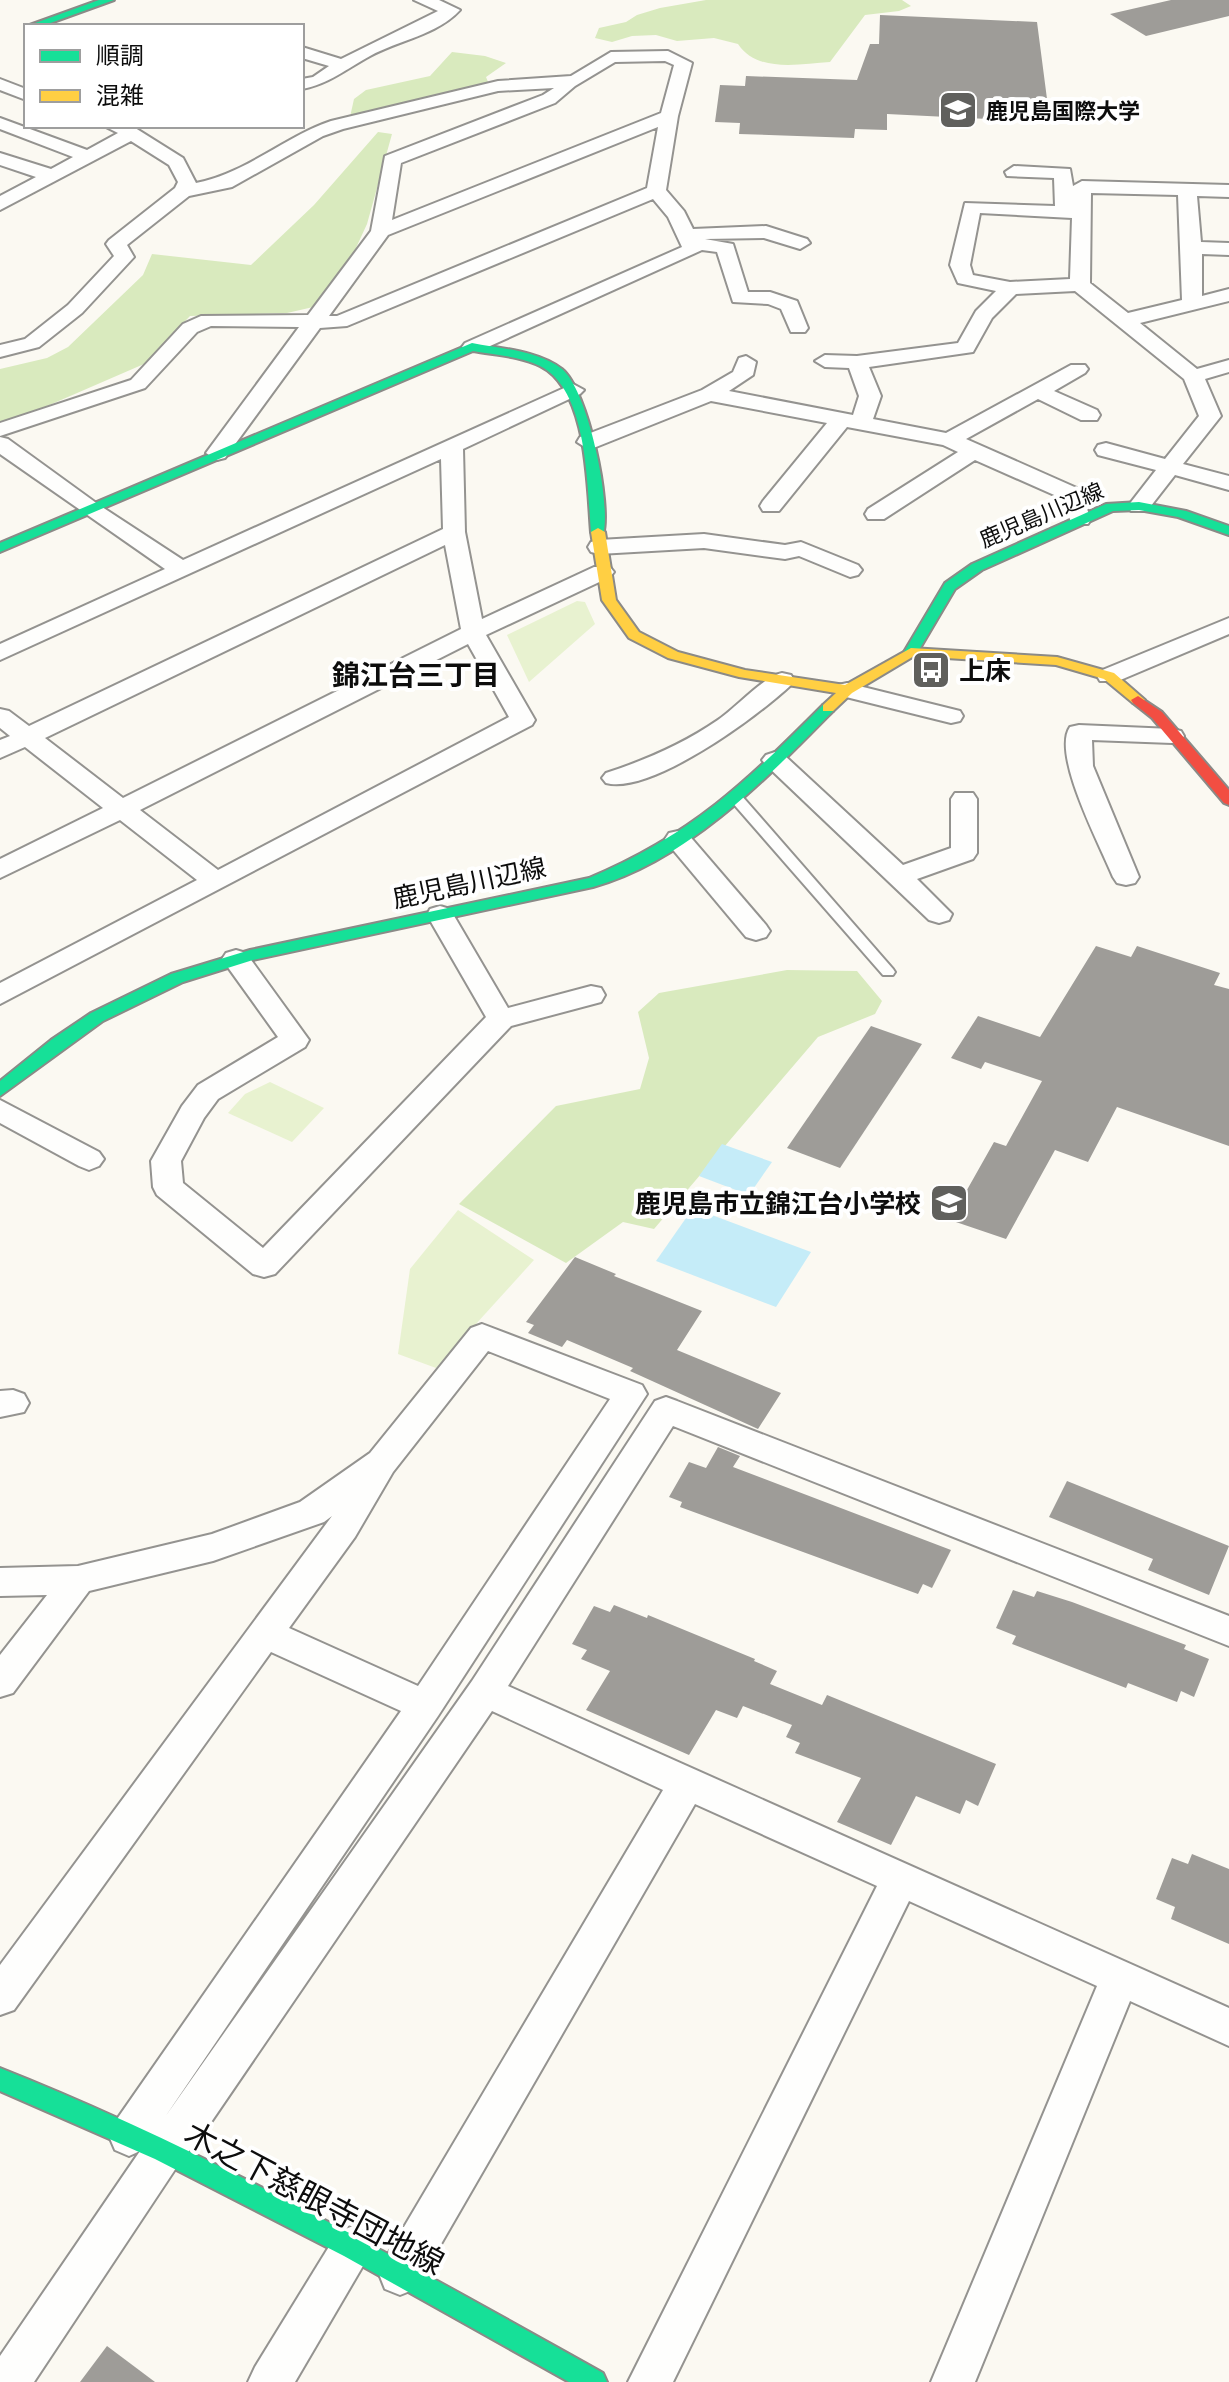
<svg xmlns="http://www.w3.org/2000/svg" width="1229" height="2382" font-family="'Noto Serif','Noto Sans JP',serif">
  <style>
    .green { fill: #e8f2d0 }
    .forest { fill: #d9eabe }
    .water { fill: #c5ecf8 }
    .building { fill: #9e9c98 }
    .lines { fill: none; stroke-linecap: round; stroke-linejoin: round }
    .lane-casing { stroke: #949390; stroke-width: 4 }
    .street-casing { stroke: #949390; stroke-width: 4 }
    .fast-casing { stroke: #8b8a87; stroke-width: 4 }
    .slow-casing { stroke: #8b8a87; stroke-width: 4 }
    .jam-casing { stroke: #8b8a87; stroke-width: 4 }
    .lane { fill: #fefefd; fill-rule: evenodd }
    .street { fill: #fefefd; fill-rule: evenodd }
    .fast { fill: #16e098; fill-rule: evenodd }
    .slow { fill: #ffcf43; fill-rule: evenodd }
    .jam { fill: #f24e42; fill-rule: evenodd }
    .labels { text-anchor: middle; dominant-baseline: central; stroke-width: 8; stroke-linejoin: round; paint-order: stroke }
    .far-poi-label { font-size: 22px; font-weight: bold; fill: #0d0d0d; stroke: #fff; text-anchor: start }
    .far-street-label { font-size: 22px; fill: #0d0d0d; stroke: #fff }
    .poi-label { font-size: 26px; font-weight: bold; fill: #0d0d0d; stroke: #fff; text-anchor: start }
    .street-label { font-size: 26px; fill: #0d0d0d; stroke: #fff }
    .neighbourhood-label { font-size: 28px; font-weight: bold; fill: #0d0d0d; stroke: #fff }
    .near-street-label { font-size: 32px; fill: #0d0d0d; stroke: #fff }
  </style>
  <rect width="100%" height="100%" fill="#fbf9f2"/>
  <g class="green">
    <polygon points="577,601 585,602 595,624 529,682 507,635"/>
    <polygon points="270,1082 324,1108 292,1142 228,1113 245,1094"/>
    <polygon points="458,1210 534,1260 436,1368 398,1354 410,1269"/>
  </g>
  <g class="forest">
    <path d="M706,0H902L911,6L899,11L865,15L830,62C799,64 757,73 738,44L714,38L677,41L656,35L632,36L612,42L595,38L599,28L626,22L637,15L660,8Z"/>
    <polygon points="452,52 485,56 506,63 486,77 491,89 350,117 354,99 366,90 430,76"/>
    <polygon points="378,132 392,134 367,224 344,274 322,305 287,313 190,316 144,364 31,413 0,423 0,369 47,358 68,347 143,275 152,254 251,265 314,205"/>
    <polygon points="787,970 857,971 882,1001 875,1014 818,1037 654,1229 623,1222 566,1263 459,1204 556,1106 640,1089 649,1058 638,1012 659,993"/>
  </g>
  <g class="water">
    <polygon points="722,1144 772,1162 749,1195 699,1176"/>
    <polygon points="693,1208 811,1252 776,1307 656,1261"/>
  </g>
  <g class="building">
    <polygon points="1171,0 1229,0 1229,16 1146,36 1110,14"/>
    <polygon points="880,15 1037,22 1050,122 887,114 887,130 855,129 854,138 739,134 740,123 715,122 720,85 745,86 746,76 857,80 870,44 879,44"/>
    <polygon points="1096,946 1131,957 1137,946 1220,973 1214,985 1229,989 1229,1146 1117,1107 1088,1162 1055,1150 1006,1239 950,1220 994,1142 1006,1146 1042,1081 985,1062 981,1069 951,1058 978,1016 1040,1037"/>
    <polygon points="871,1026 922,1044 840,1168 787,1148"/>
    <polygon points="575,1257 616,1274 614,1276 702,1311 677,1350 781,1393 758,1429 630,1371 633,1368 567,1340 562,1347 528,1333 534,1325 526,1322"/>
    <polygon points="718,1447 740,1456 733,1467 951,1550 932,1588 923,1584 918,1594 680,1507 682,1502 669,1497 689,1462 706,1468"/>
    <polygon points="1067,1481 1229,1546 1209,1595 1148,1570 1153,1559 1049,1517"/>
    <polygon points="1013,1590 1034,1597 1037,1591 1072,1602 1186,1645 1184,1649 1209,1659 1194,1697 1181,1691 1177,1702 1128,1683 1126,1688 1012,1644 1016,1636 996,1628"/>
    <polygon points="614,1605 647,1618 648,1615 755,1659 754,1661 777,1671 770,1684 822,1705 827,1695 996,1764 978,1806 966,1800 960,1814 916,1796 891,1845 837,1822 861,1778 795,1753 800,1743 786,1737 792,1725 743,1706 737,1718 716,1710 689,1755 586,1710 610,1671 581,1659 587,1650 572,1644 594,1606 610,1612"/>
    <polygon points="1192,1854 1229,1869 1229,1944 1171,1919 1175,1907 1156,1899 1172,1858 1188,1864"/>
    <polygon points="107,2346 155,2382 80,2382"/>
  </g>
  <g class="lines">
    <g class="lane-casing">
      <polygon id="lane" points="736,794 741,795 893,969 895,972 893,975 883,975 731,801 729,798"/>
    </g>
    <g class="street-casing">
      <g id="street">
        <path d="M414,0H439L460,10C437,35 399,40 370,56C346,69 329,84 302,89V79L313,77L329,66L302,58V47L341,59L438,11Z"/>
        <path d="M668,51L692,63L678,116L666,190L684,211L693,229L766,226L807,239L810,243L800,249L764,238L705,239L733,244L748,292H770L797,301L808,328L805,332H791L781,309L768,304L733,302L717,252L702,250L479,351H465L462,347L465,343L682,247L668,217L653,199L347,326L320,328L225,458L217,460L206,453L299,327L211,326L197,332L145,388L0,436V423L131,380L183,324L201,316L308,315L371,231L385,156L543,95L554,88L498,91L343,129L323,136L232,187L189,196L127,245L134,257L82,313L39,347L0,357V345L25,339L68,305L114,256L106,244L109,240L175,188L178,182L169,165L131,141L0,210V196L36,177L0,165V153L51,169L73,157L0,129V118L87,150L118,133L104,126H132L183,158L196,183C245,174 284,137 331,121L498,81L571,76L611,52ZM665,61L674,65L661,113L392,220L401,163L555,103L575,86L615,62ZM658,127L647,188L337,316H329L388,235Z"/>
        <polygon points="0,79 26,89 26,100 0,90"/>
        <path d="M1014,166L1070,169L1073,186L1082,181L1229,185V197L1197,196L1201,242L1229,243V255L1202,254V296L1229,289V301L1140,323L1197,369L1229,360V372L1205,379L1221,416L1183,464L1229,476V490L1175,475L1147,511H1131L1128,506L1156,470L1098,455L1095,450L1098,445L1106,443L1165,459L1199,416L1184,379L1075,291L1016,294L992,318L973,352L869,367L881,396L873,419L946,433L1071,365H1085L1088,369L1085,373L1054,391L1097,410L1100,415L1097,420H1081L1038,399L966,439L1079,489L1091,519L1088,524H1072L1061,498L975,460L884,519H868L865,514L868,509L958,452L943,445L847,427L779,511H763L760,506L763,501L827,423L711,401L596,447L588,449L577,442L580,437L702,390L733,372L739,358L746,356L756,362L753,375L729,391L853,415L859,396L849,368L825,367L815,361L825,355L857,356L958,343L976,311L996,291L958,283L950,265L965,203L1055,206L1054,178L1007,176L1005,172ZM1091,193L1178,195L1182,300L1128,313L1090,283ZM980,213L1072,218L1070,279L1010,282L973,275L970,265Z"/>
        <path d="M573,384L584,390L580,394L463,449L465,532L482,619L594,567H610L614,572L610,577L486,635L535,720L532,725L0,1004V983L197,880L120,820L0,878V859L103,808L25,747L0,758V740L10,736L0,728V709L9,711L29,726L443,529L441,459L0,660V644L165,569L0,454V437L8,439L99,505L183,560ZM445,545L461,629L123,798L45,738ZM468,644L509,717L218,870L140,810Z"/>
        <polygon points="704,534 785,545 801,542 858,565 862,570 858,575 850,577 799,556 785,559 704,548 599,554 591,552 588,547 591,542 599,540"/>
        <polygon points="1229,618 1229,634 1118,681 1100,681 1097,676 1100,671"/>
        <path d="M782,673L791,675L794,680L791,685C758,716 651,795 606,783L602,778L606,773C646,760 683,744 718,720C736,708 763,677 782,673Z"/>
        <polygon points="847,683 960,711 963,716 960,721 951,723 838,695 835,690 838,685"/>
        <path d="M1079,725L1172,729L1181,731L1184,736L1181,741L1172,743L1092,740L1093,766L1139,877L1135,883L1126,885L1117,883L1113,877C1101,847 1051,754 1070,727Z"/>
        <polygon points="775,752 784,755 903,865 951,848 951,799 955,793 973,793 977,799 977,853 973,859 917,879 952,914 949,920 939,923 929,920 766,765 762,760 766,755"/>
        <polygon points="678,831 687,833 766,925 770,931 766,937 756,940 746,937 669,845 665,839 669,833"/>
        <polygon points="440,906 450,909 508,1008 591,986 601,988 605,995 601,1002 511,1026 275,1274 264,1277 253,1274 157,1195 153,1187 151,1161 182,1106 198,1085 278,1037 222,959 226,953 236,950 246,953 309,1040 305,1047 218,1099 204,1118 181,1161 183,1183 263,1248 486,1017 427,915 430,909"/>
        <polygon points="0,1100 99,1152 104,1159 99,1166 89,1170 79,1166 0,1123"/>
        <path d="M482,1324L642,1385L647,1394L438,1716L165,2117L472,1681L655,1401L666,1397L677,1401L1229,1616V1646L673,1426L508,1686L1229,2008V2046L1130,2001L975,2382H931L1097,1986L909,1901L673,2382H628L877,1886L695,1804L415,2289L400,2295L385,2289L379,2274L385,2259L663,1790L492,1711L205,2131L178,2165L34,2382H0V2356L140,2151L129,2156L115,2150L109,2136L115,2122L401,1711L271,1652L14,2010L0,2015V1965L332,1516L324,1522L213,1561L89,1591L13,1693L0,1697V1655L47,1595L0,1596V1568L78,1566L212,1534L300,1502L370,1453L471,1328ZM488,1351L610,1399L418,1686L289,1628L355,1537L393,1472Z"/>
        <polygon points="13,1390 24,1394 29,1403 24,1412 0,1417 0,1391"/>
        <polygon points="353,2226 368,2232 374,2247 295,2382 248,2382 255,2367 338,2232"/>
      </g>
    </g>
    <g class="fast-casing">
      <g id="fast">
        <polygon points="99,0 114,0 42,26 27,26"/>
        <path d="M472,343C501,349 537,350 562,369C588,390 612,505 603,535H593L591,532C587,485 588,390 540,366C520,356 495,355 473,351L0,552V543Z"/>
        <polygon points="1139,502 1186,511 1229,526 1229,535 1178,517 1139,510 1113,511 982,570 955,589 916,655 906,655 904,652 945,583 972,564 1106,504"/>
        <path d="M828,704L835,708L833,711C767,778 687,861 593,887L253,960L183,982L103,1021L0,1096V1081L51,1040L91,1013L171,974L250,950L589,878C692,835 746,782 823,705Z"/>
        <path d="M0,2068C210,2151 406,2263 603,2373L607,2382H569L344,2256L155,2159L0,2091Z"/>
      </g>
    </g>
    <g class="slow-casing">
      <polygon id="slow" points="598,528 605,532 616,600 639,632 678,652 745,670 845,685 911,648 1057,657 1114,673 1145,700 1138,704 1133,703 1104,679 1056,665 914,656 852,693 833,711 823,711 823,705 836,693 739,677 668,658 629,638 602,600 591,532"/>
    </g>
    <g class="jam-casing">
      <polygon id="jam" points="1138,696 1162,712 1229,790 1229,805 1224,803 1152,718 1133,703 1131,700"/>
    </g>
    <use href="#lane" class="lane"/>
    <use href="#street" class="street"/>
    <use href="#fast" class="fast"/>
    <use href="#slow" class="slow"/>
    <use href="#jam" class="jam"/>
  </g>
  <defs>
    <g id="university-square" transform="scale(2)"><rect x="-9" y="-9" width="18" height="18" rx="4" fill="#60605d" stroke="#fff"/><path d="M0-5L7-2L0 1L-7-2ZM-4 1L0 2.5L4 1V4Q0 6-4 4Z" fill="#fff"/></g>
    <g id="bus-square" transform="scale(2)"><rect x="-9" y="-9" width="18" height="18" rx="4" fill="#60605d" stroke="#fff"/><path d="M-5-6H5V4H4V6H2V4H-2V6H-4V4H-5ZM-3.5-4V0h7V-4ZM-3.5 1.2v1.5H-2V1.2ZM2 1.2v1.5H3.5V1.2Z" fill="#fff"/></g>
    <g id="school-square" transform="scale(2)"><rect x="-9" y="-9" width="18" height="18" rx="4" fill="#60605d" stroke="#fff"/><path d="M0-5L7-2L0 1L-7-2ZM-4 1L0 2.5L4 1V4Q0 6-4 4Z" fill="#fff"/></g>
  </defs>
  <g fill-rule="evenodd">
    <use href="#university-square" x="958" y="110"/>
    <use href="#bus-square" x="931" y="670"/>
    <use href="#school-square" x="949" y="1203"/>
  </g>
  <g class="labels">
    <g class="far-poi-label">
      <text x="986" y="110">鹿児島国際大学</text>
    </g>
    <g class="far-street-label">
      <text transform="translate(1041 514) rotate(-23)">鹿児島川辺線</text>
    </g>
    <g class="poi-label">
      <text x="959" y="670">上床</text>
      <text x="921" y="1203" text-anchor="end">鹿児島市立錦江台小学校</text>
    </g>
    <g class="street-label">
      <text transform="translate(469 882) rotate(-12)">鹿児島川辺線</text>
    </g>
    <g class="neighbourhood-label">
      <text x="416" y="674">錦江台三丁目</text>
    </g>
    <g class="near-street-label">
      <text transform="translate(315 2197) rotate(28)">木之下慈眼寺団地線</text>
    </g>
  </g>
  <rect x="24" y="24" width="280" height="104" fill="#ffffff" stroke="#9e9e9e" stroke-width="2"/>
  <rect x="40" y="50" width="40" height="12" fill="#16e098" stroke="#9e9e9e" stroke-width="2"/>
  <text x="96" y="64" font-size="24" fill="#0d0d0d">順調</text>
  <rect x="40" y="90" width="40" height="12" fill="#ffcf43" stroke="#9e9e9e" stroke-width="2"/>
  <text x="96" y="104" font-size="24" fill="#0d0d0d">混雑</text>
</svg>
